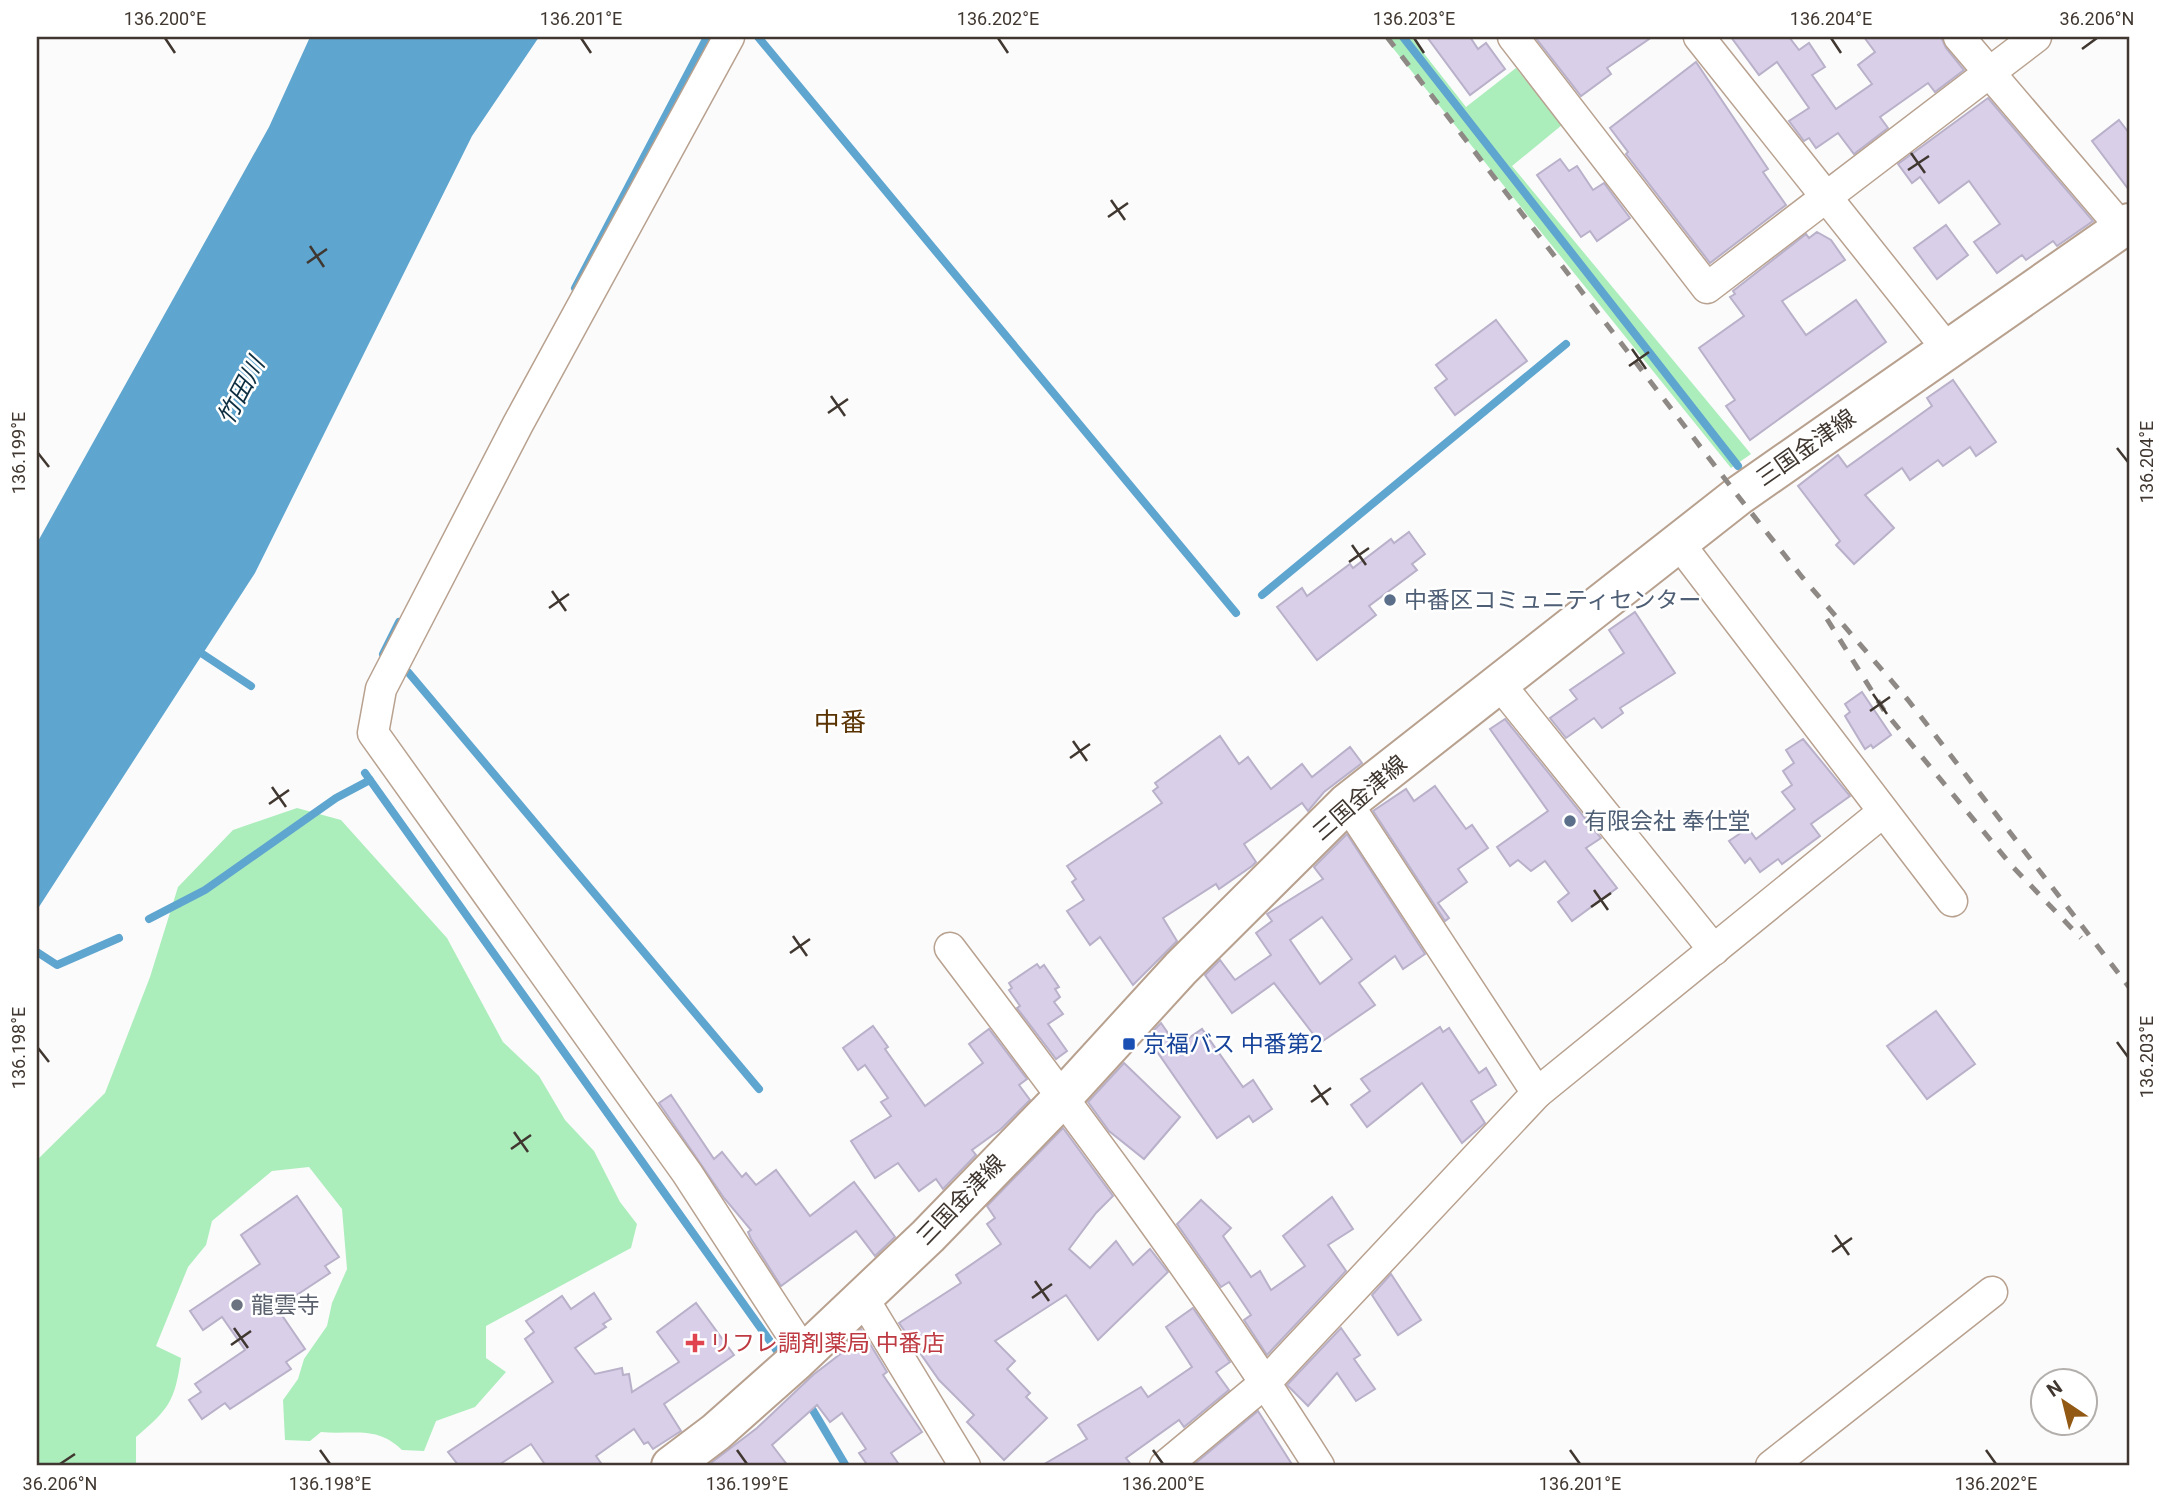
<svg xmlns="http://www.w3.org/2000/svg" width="2166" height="1503" font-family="Roboto,'Noto Sans JP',sans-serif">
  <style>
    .green { fill: #acedbc }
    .water { fill: #5ea5cf }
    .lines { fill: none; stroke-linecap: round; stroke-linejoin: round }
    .stream { stroke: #5ea5cf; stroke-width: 8 }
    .building { fill: #d9cfe9; stroke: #b9b0c9; stroke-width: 2; fill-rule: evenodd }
    .street-casing { stroke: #b8a18f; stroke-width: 33 }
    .secondary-casing { stroke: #b8a18f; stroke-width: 42 }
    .street { stroke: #fff; stroke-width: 30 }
    .secondary { stroke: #fff; stroke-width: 38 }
    .rail { stroke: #8e8985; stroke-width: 5; stroke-dasharray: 12 12; stroke-linecap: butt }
    .ticks { fill: none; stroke: #403730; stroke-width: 2.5 }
    .service-dot { fill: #5c6f8a; stroke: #fff; stroke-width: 2.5 }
    .transit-dot { fill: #1a4fb4; stroke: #fff; stroke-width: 2.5 }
    .worship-dot { fill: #6b7280; stroke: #fff; stroke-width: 2.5 }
    .health-dot { fill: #e0444e; stroke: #fff; stroke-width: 2.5 }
    .labels { text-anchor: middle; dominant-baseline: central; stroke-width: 5; stroke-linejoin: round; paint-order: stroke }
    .street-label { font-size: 23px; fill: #403730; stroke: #fff }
    .service-label { font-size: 23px; fill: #4e5e75; stroke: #fff; text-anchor: start }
    .transit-label { font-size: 23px; fill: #164399; stroke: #fff; text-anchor: start }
    .worship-label { font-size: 23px; fill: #5b616d; stroke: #fff; text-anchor: start }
    .health-label { font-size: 23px; fill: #be3a42; stroke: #fff; text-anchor: start }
    .water-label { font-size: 24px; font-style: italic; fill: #0d2e40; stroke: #fff }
    .quarter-label { font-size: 26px; fill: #5a3302; stroke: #fff }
    .neatline { fill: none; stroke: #403730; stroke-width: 2.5 }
    .ticks-label { font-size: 18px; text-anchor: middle; fill: #403730 }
  </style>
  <rect width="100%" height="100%" fill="#fbfbfb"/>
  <g class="green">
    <polygon points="1384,37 1411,37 1466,107 1516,68 1562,125 1512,166 1751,454 1731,468"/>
    <path d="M297,808L341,820L447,938L503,1042L539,1076L565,1120L594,1151L620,1202L637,1224L631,1248L486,1326V1358L506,1372L475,1407L436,1421L424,1451L402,1450C377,1425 353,1435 321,1432L310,1441L285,1440L283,1400L298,1379L304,1359L327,1326L332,1303L347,1269L342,1209L309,1167L272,1171L212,1221L206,1245L188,1267L156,1346L181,1358C175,1401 169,1409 136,1437V1466H37V1160L105,1093L150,977L178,887L233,830Z"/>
  </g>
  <polygon class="water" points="310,37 539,37 472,136 255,573 37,910 37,543 269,127"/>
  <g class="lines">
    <g class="stream">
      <polyline points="758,37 1236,613"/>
      <polyline points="1403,37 1738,466"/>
      <polyline points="575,288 707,37"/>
      <polyline points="1262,595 1566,344"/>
      <polyline points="195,649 251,686"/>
      <polyline points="383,654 399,622"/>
      <polyline points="408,672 759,1089"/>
      <polyline points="365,773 782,1358"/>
      <polyline points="149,919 205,890 336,798 370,780"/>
      <polyline points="37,952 57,965 119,938"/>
      <polyline points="808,1402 846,1466"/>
    </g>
  </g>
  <g class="building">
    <polygon points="1427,37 1470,37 1478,49 1486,43 1505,69 1470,95"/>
    <polygon points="1535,37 1652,37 1607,68 1611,74 1581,96"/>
    <polygon points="1731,37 1789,37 1799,50 1809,43 1825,67 1812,75 1836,109 1872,84 1858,65 1875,52 1864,37 1941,37 1946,48 1964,70 1935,92 1928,83 1880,117 1888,128 1854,154 1838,133 1816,148 1809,138 1804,141 1789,121 1809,108 1777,62 1759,75"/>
    <polygon points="1696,62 1768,169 1763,172 1786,205 1710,263 1626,154 1628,152 1610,128"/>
    <polygon points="1988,98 2093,221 2057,246 2053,241 2026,260 2022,255 1997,273 1974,242 2000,224 1969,181 1939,203 1920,177 1912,183 1898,164"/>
    <polygon points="2119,120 2129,133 2129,190 2092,141"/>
    <polygon points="1560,159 1569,171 1577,166 1593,190 1604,183 1630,218 1597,241 1590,231 1581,237 1537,175"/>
    <polygon points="1946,225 1968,255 1937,279 1914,248"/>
    <polygon points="1817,232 1831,240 1845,260 1782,301 1806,335 1856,300 1886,342 1750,440 1726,406 1735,400 1699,348 1744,316 1730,297 1735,294 1733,291 1806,234 1809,238"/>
    <polygon points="1496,320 1527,361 1455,415 1435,388 1447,379 1436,365"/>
    <polygon points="1953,380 1996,442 1976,456 1970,447 1943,466 1938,460 1910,480 1902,468 1865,495 1894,528 1854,564 1836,545 1840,541 1798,486 1838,455 1847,467 1932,406 1927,398"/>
    <polygon points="1409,532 1425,554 1412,564 1417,570 1369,606 1376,615 1317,660 1277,607 1302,588 1307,596 1350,564 1353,568 1391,539 1394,543"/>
    <polygon points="1635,612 1675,673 1620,708 1623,713 1602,728 1594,718 1566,738 1550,718 1577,699 1570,690 1624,653 1609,630"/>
    <polygon points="1862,692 1891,735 1873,748 1871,745 1865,749 1845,716 1850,712 1845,704"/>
    <polygon points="1505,719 1601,838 1586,848 1617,888 1572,921 1558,902 1569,893 1545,861 1531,871 1518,860 1510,866 1497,847 1548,811 1490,729"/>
    <polygon points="1220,736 1239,764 1248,757 1271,789 1302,764 1312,777 1350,747 1362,763 1324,792 1308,811 1302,803 1244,844 1256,862 1252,866 1219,889 1216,884 1163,918 1177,941 1133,985 1100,937 1090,945 1067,911 1084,900 1072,882 1076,879 1067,866 1162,803 1153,791 1158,787 1155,783"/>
    <polygon points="1803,739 1850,796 1811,824 1820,836 1782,864 1778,859 1760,872 1750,858 1745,863 1729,841 1748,828 1756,839 1795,809 1782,792 1792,785 1783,771 1794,763 1786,750"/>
    <polygon points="1435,786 1466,829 1472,825 1488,848 1458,869 1467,882 1438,903 1449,918 1445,921 1373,811 1406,789 1414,801"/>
    <path d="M1347,834L1425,954L1403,969L1395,956L1359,983L1375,1005L1320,1043L1274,983L1232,1013L1205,975L1220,960L1235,980L1271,955L1256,933L1272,921L1267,914L1323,879L1314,867ZM1322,917L1352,959L1320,984L1290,940Z"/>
    <polygon points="1037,964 1040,968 1044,965 1059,987 1055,989 1060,997 1054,1002 1063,1014 1048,1024 1067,1051 1056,1059 1017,1008 1020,1006 1009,990 1012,988 1009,983"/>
    <polygon points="1936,1011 1975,1064 1927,1099 1887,1046"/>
    <polygon points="1161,1023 1177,1046 1202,1029 1243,1087 1253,1080 1272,1109 1253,1122 1249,1116 1217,1138 1147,1037"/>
    <polygon points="873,1026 888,1047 885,1049 925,1106 983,1063 969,1044 989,1029 1027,1079 1019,1085 1030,1100 1001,1129 972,1150 976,1155 943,1189 936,1179 919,1191 898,1163 875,1178 851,1141 891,1116 881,1102 888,1098 865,1065 858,1070 843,1048"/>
    <polygon points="1440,1027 1443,1032 1449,1028 1479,1073 1486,1068 1496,1085 1471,1101 1485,1123 1462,1143 1422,1083 1367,1127 1351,1105 1370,1091 1361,1079"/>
    <polygon points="1124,1063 1180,1117 1144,1159 1109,1131 1088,1102"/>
    <polygon points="671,1095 714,1159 722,1152 742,1177 746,1173 756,1185 776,1170 810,1216 854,1182 895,1237 875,1256 856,1231 781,1286 751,1239 748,1232 751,1230 724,1198 659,1103"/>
    <polygon points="1063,1128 1113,1196 1096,1213 1069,1249 1090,1268 1116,1241 1133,1265 1150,1249 1168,1272 1098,1340 1066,1295 995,1341 1015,1361 1007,1369 1030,1393 1026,1397 1047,1418 1004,1460 967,1422 974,1415 939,1380 899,1323 961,1283 956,1275 1001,1244 987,1224 995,1218 987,1206"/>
    <polygon points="297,1196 339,1257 325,1266 330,1273 277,1308 305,1349 286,1362 291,1369 230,1409 225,1403 202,1419 189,1400 201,1392 195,1384 245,1350 222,1317 203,1330 190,1311 260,1264 241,1235"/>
    <polygon points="1332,1197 1353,1229 1328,1245 1346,1271 1267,1355 1244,1320 1251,1315 1229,1282 1221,1287 1177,1224 1201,1200 1231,1228 1223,1236 1251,1277 1260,1271 1271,1290 1305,1266 1283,1236"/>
    <polygon points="1391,1274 1421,1320 1398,1335 1372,1295"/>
    <polygon points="594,1293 611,1319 603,1324 606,1327 575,1348 595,1374 622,1368 623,1375 629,1374 632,1392 679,1362 657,1332 696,1303 734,1355 664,1404 681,1431 653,1449 648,1442 644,1444 634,1429 596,1456 603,1466 546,1466 531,1444 497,1466 459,1466 448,1452 553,1382 525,1339 534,1332 526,1321 562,1296 571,1309"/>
    <polygon points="1193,1308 1230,1362 1216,1372 1229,1390 1184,1427 1179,1420 1126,1458 1132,1466 1041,1466 1087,1439 1078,1425 1141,1387 1148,1397 1192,1367 1166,1327"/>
    <polygon points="1341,1328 1360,1355 1354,1359 1375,1389 1356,1401 1337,1373 1308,1406 1287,1385"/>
    <polygon points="861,1329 887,1372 883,1375 922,1432 891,1453 900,1466 868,1466 859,1453 866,1449 842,1413 830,1422 817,1405 772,1445 788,1466 707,1466 757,1428 813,1375 852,1345 848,1342"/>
    <polygon points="1258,1411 1293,1466 1192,1466"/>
  </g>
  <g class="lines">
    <g class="street-casing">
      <g id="street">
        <polyline points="729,37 518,424 381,689 373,733 687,1173 804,1353"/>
        <polyline points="1513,37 1707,288 2036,37"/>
        <polyline points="1699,37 1948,350"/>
        <polyline points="1959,37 2122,228"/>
        <polyline points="1678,542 1952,901"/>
        <polyline points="1498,682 1714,950"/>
        <polyline points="1347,803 1537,1093"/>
        <path d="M950,948C1078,1117 1206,1287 1319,1466"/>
        <polyline points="863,1298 965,1466"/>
        <polyline points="1165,1466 1266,1382 1537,1093 1883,812"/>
        <polyline points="1771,1466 1992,1292"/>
      </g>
    </g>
    <g class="secondary-casing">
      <polyline id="secondary" points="671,1466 716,1432 796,1361 928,1236 1063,1097 1181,968 1347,803 1738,496 2129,223"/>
    </g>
    <use href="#street" class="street"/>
    <use href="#secondary" class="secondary"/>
    <g class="rail">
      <polyline points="1387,37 1738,496 1802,577 1908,700 2129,987"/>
      <polyline points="1827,619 1885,712 2012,866 2081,938"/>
    </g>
  </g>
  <path class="ticks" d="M165,38L175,53M581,38L591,53M998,38L1008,53M1414,38L1424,53M1831,38L1841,53M2082,49L2097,38M1911,153L1925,173M1908,170L1929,156M1111,200L1125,220M1108,217L1128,203M310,246L324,267M307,263L327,249M1632,349L1646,369M1629,366L1649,352M831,396L845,416M828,413L848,399M2117,448L2128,462M38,453L49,467M1352,545L1366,565M1349,562L1369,548M552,591L566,611M549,608L569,594M1873,694L1887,714M1870,711L1890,697M1073,741L1087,761M1070,758L1090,744M272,787L286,807M269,804L289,790M1594,890L1608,910M1591,907L1611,893M793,936L807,956M790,953L810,939M2117,1042L2128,1057M38,1048L49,1062M1314,1085L1328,1105M1311,1102L1331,1088M514,1132L528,1152M511,1149L531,1135M1835,1235L1849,1255M1832,1252L1852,1238M1035,1281L1049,1301M1032,1298L1052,1284M234,1328L248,1348M231,1345L251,1331M320,1450L330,1464M737,1450L747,1464M1153,1450L1163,1464M1570,1450L1580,1464M1986,1450L1996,1464M60,1464L75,1454"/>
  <g class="service-dot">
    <circle cx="1390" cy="600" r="7"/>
    <circle cx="1570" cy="821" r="7"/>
  </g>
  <rect class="transit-dot" x="1122" y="1037" width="14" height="14" rx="3.5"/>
  <circle class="worship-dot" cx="237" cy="1305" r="7"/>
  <path class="health-dot" d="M691.5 1332.5h7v7h7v7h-7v7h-7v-7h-7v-7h7z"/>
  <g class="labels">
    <g class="street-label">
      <text transform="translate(1806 448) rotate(-35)">三国金津線</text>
      <text transform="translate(1360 798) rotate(-41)">三国金津線</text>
      <text transform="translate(961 1200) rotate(-46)">三国金津線</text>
    </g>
    <g class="service-label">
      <text x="1404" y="600">中番区コミュニティセンター</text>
      <text x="1584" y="821">有限会社 奉仕堂</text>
    </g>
    <g class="transit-label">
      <text x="1143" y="1044">京福バス 中番第2</text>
    </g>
    <g class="worship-label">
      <text x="251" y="1305">龍雲寺</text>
    </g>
    <g class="health-label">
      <text x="709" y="1343">リフレ調剤薬局 中番店</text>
    </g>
    <g class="water-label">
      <text transform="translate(241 391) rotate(-62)">竹田川</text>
    </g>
    <g class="quarter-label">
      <text x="840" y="722">中番</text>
    </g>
  </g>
  <rect width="2166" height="1503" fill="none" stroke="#ffffff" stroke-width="77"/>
  <g transform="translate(2064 1402) rotate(325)"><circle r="33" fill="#ffffff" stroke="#b3afac" stroke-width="2"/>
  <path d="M0-5L12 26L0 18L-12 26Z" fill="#925915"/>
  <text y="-10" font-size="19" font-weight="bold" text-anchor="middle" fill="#403730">N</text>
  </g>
  <rect x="38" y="38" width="2090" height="1426" class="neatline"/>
  <g class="ticks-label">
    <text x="165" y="25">136.200°E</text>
    <text x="581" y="25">136.201°E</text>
    <text x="998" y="25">136.202°E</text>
    <text x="1414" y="25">136.203°E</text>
    <text x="1831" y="25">136.204°E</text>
    <text x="2097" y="25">36.206°N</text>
    <text transform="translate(19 453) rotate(-90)" y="6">136.199°E</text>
    <text transform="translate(2147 462) rotate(-90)" y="6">136.204°E</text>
    <text transform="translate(19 1048) rotate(-90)" y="6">136.198°E</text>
    <text transform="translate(2147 1057) rotate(-90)" y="6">136.203°E</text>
    <text x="60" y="1490">36.206°N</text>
    <text x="330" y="1490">136.198°E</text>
    <text x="747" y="1490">136.199°E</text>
    <text x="1163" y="1490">136.200°E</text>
    <text x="1580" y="1490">136.201°E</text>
    <text x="1996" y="1490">136.202°E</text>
  </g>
</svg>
